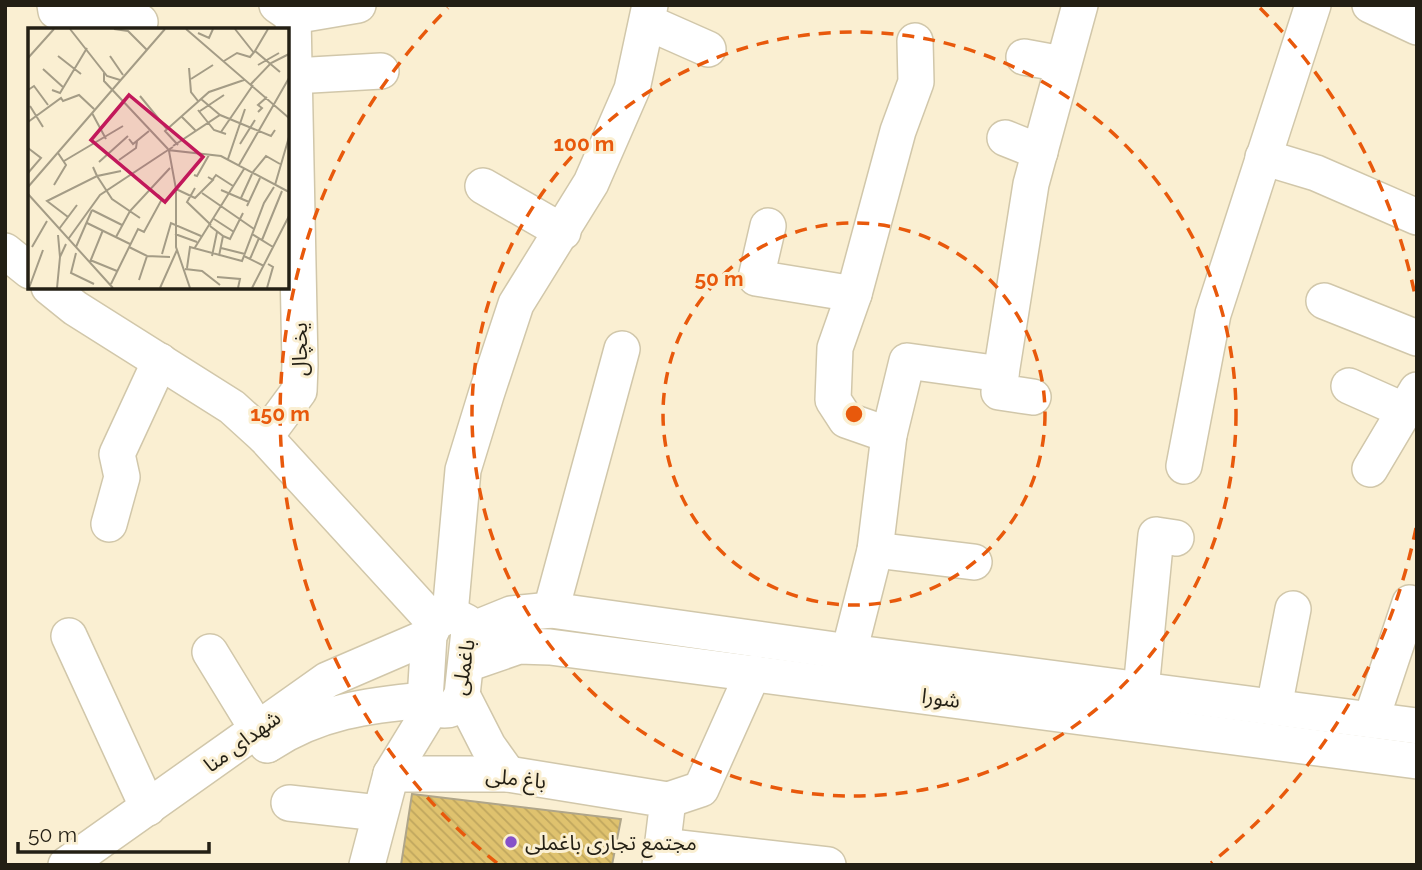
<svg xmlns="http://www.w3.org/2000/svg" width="1422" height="870" font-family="Raleway,'Noto Sans Arabic',sans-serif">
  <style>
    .building { fill: url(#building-back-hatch); stroke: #afa589; stroke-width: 2 }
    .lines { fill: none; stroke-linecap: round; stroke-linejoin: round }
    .minor-casing { stroke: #d1c7aa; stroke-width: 38 }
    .minor { stroke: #fff; stroke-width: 35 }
    .ring { fill: none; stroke: #e8590c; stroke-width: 3.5; stroke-dasharray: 12 9 }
    .poi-dot { fill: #8551c9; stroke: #faefd2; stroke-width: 2.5 }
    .labels { text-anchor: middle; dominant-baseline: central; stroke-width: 6; stroke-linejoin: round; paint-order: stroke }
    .street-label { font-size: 21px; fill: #231f14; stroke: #faefd2 }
    .poi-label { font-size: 21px; fill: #231f14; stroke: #faefd2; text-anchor: start }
    .inset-road { fill: none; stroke: #a49c86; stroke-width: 2 }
    .view { fill: #c2185b; fill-opacity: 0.15; stroke: #c2185b; stroke-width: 3.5 }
    .inset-edge { fill: none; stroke: #231f14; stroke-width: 3.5 }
    .centre { fill: #e8590c; stroke: #faefd2; stroke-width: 3.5 }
    .ring-label { font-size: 21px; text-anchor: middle; font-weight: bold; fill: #e8590c; stroke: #faefd2; stroke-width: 6; stroke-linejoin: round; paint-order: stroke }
  </style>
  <defs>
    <pattern id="building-back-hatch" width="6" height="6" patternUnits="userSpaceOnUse" patternTransform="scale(1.75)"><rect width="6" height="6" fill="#dfc26e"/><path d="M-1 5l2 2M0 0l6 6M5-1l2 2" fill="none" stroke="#bfa65e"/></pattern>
  </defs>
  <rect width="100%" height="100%" fill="#faefd2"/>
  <polygon class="building" points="412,794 621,819 612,865 401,865"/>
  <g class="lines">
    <g class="minor-casing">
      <g id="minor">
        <polyline points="55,5 56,11 140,22"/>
        <polyline points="1370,5 1417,27"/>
        <polyline points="293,16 358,5"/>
        <polyline points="647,22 708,49"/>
        <polyline points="1024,57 1062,64"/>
        <polyline points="294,76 381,71"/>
        <polyline points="1005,138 1040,152"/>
        <polyline points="1263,157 1316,173 1417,217"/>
        <polyline points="483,186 563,232"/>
        <polyline points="768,226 756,278 854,294"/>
        <polyline points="5,251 30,271"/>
        <polyline points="49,287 75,308 232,407 265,437 435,623"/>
        <polyline points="1324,301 1417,338"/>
        <polyline points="1349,386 1403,410"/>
        <polyline points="1033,397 999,392 1001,374 1031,184 1080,5"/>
        <polyline points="889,435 846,420 833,400 835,348 854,294 898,131 916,82 915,41"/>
        <polyline points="265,437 299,391 300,365 293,16 277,5"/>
        <polyline points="1184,466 1213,314 1313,5"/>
        <polyline points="1370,469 1417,390"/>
        <polyline points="109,524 122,477 117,454 160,361"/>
        <polyline points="875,550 974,562"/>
        <polyline points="551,610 622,349"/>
        <polyline points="450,614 463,470 486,395 516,304 591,183 632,89 650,5"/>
        <path d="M450,614L466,622L469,631L462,695L454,708C442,713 434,709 425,700L429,636L435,623Z"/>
        <polyline points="469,631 511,614 551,610 849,652 1417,726"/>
        <polyline points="69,636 148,808"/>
        <polyline points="210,652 267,745"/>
        <polyline points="849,652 875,550 889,435 907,361 1001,374"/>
        <polyline points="467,664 519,646 550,647 1417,761"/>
        <polyline points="1141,690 1156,535 1176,538"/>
        <polyline points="462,695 488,746 508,774"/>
        <polyline points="1274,707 1293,609"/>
        <polyline points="1371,720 1410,603"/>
        <path d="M269,744C317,712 369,705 425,700"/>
        <polyline points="391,774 508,774 668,800 660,865"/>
        <polyline points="668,800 701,789 753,673"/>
        <polyline points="289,803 379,813"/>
        <polyline points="662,846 828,865"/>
        <polyline points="66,865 327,680 429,636"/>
        <polyline points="367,865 391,774 432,707"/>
      </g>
    </g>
    <use href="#minor" class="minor"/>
  </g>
  <g class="ring">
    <circle cx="854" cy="414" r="191"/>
    <circle cx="854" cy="414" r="382"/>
    <path d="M1416 528A574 574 0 0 1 1211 863M497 863A574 574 0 0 1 448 8M1260 8A574 574 0 0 1 1416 300"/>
  </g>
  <circle class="poi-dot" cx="511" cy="842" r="7"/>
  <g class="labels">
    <g class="street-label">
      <text transform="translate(299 349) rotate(-90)">یخچال</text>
      <text transform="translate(463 667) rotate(-81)">باغملی</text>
      <text transform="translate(941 698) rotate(8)">شورا</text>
      <text transform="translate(242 741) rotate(-36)">شهدای منا</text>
      <text transform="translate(516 778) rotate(6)">باغ ملی</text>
    </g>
    <g class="poi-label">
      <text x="525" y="842">مجتمع تجاری باغملی</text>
    </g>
  </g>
  <g transform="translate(28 28)">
    <rect width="261" height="261" fill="#faefd2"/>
    <path class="inset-road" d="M42,1L79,48L92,52M86,1L100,3L119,22M158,1L261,90M207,1L226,25M170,5L181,10L185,1M227,23L240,1M30,28L53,46M82,28L95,47M0,30L26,1M196,33L209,25L222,29L227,23L252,44M230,37L251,25M161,40L163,64L170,73M15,41L36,60M76,45V53L140,121M163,51L185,37M223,56L243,35L261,26M0,62L6,58L20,77M24,62L32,65L59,20M112,68L139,101M173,71L192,87M2,78L15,99M170,82L186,102L198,106M172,83L196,67M230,84L234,80L230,77L239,69M64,85L78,111M153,88L168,103M0,94L33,70L35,73L51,67L66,81M193,104L225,57M101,111L105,116L121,103M212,116L227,92M150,117L137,103L181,64L216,52M145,118L192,87L243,108L247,102M145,119L140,122L193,128L261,164M0,120L13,130L0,145M141,123L148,161V219L162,260M200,131L217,81M91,132L108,120L109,113M36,133L95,98M71,134L100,108M211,137L261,50M65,139L69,148L93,143M225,144L238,128L252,136M166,147L169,148L181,127M185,151L188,147L205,158M26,157L38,137L30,125M247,157L261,109M0,159L137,1M167,160L159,174L183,197M148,161L167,170L185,152L180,149M193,162L221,174M174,165L226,201M0,166L85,260M213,170L224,146M219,178L232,150M64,182L94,197M40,189L19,173L69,148L84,171L112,190M186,191L206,204M59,195L102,216M182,198L195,208L191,228M31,201L49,177M147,206L169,214M224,206L245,219M30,207L32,229L38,216M195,208L202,211L215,185M88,209L102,183L142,140M41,210L72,167L140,122M234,212L254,163M4,219L19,193M48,219L64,182M101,219L119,228L142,229M193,220L217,226M166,221L216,141M48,225L43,245L66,256M134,226L143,195L173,208M184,228L189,204M216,228L236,238M222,231L231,210M62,232L89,243M62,234L75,202M159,240L162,219L214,233L236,175L246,159M157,241L174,243L192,257M189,249L212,251L210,260M111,252L119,228M83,256L110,201L116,204L134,171L130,167M1,260L15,222M29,260L32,229M132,260L149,222M224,260L261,188M239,260L245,239L240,236"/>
    <path class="view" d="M101,67L175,129L137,174L63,112Z"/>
    <rect width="261" height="261" class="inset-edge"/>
  </g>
  <circle cx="854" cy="414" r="10" class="centre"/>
  <g class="ring-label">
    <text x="584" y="151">100 m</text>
    <text x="719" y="286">50 m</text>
    <text x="280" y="421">150 m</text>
  </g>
  <rect width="1422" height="870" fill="none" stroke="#231f14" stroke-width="14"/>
  <path d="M18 842v10h191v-10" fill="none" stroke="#231f14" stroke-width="3.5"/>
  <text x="28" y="842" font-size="21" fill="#231f14" stroke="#faefd2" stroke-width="5" paint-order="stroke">50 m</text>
</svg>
